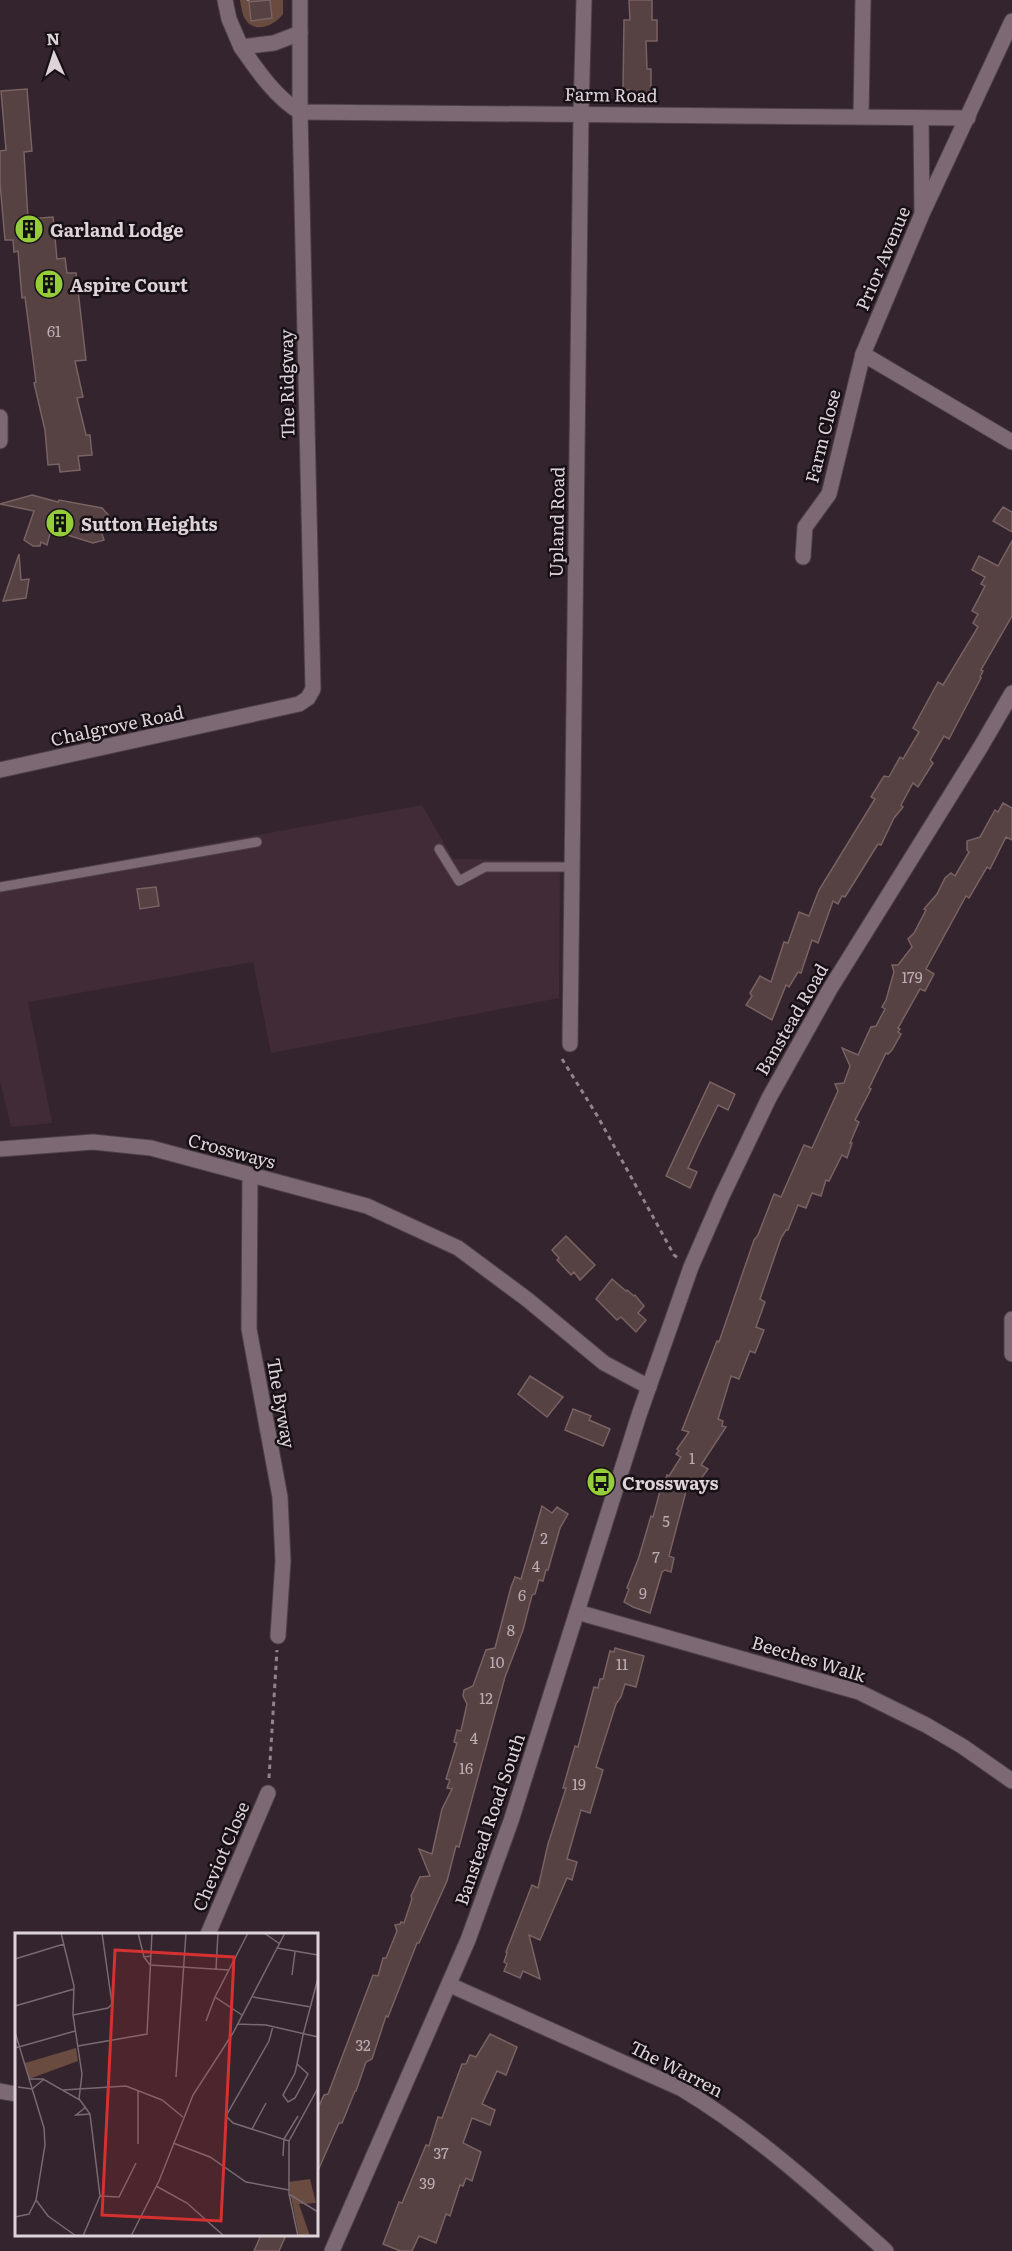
<svg xmlns="http://www.w3.org/2000/svg" width="1012" height="2251" font-family="Literata,serif">
  <style>
    .built { fill: #412b37 }
    .green { fill: #6a4b3f }
    .building { fill: #564143; stroke: #786263; stroke-width: 1.5 }
    .lines { fill: none; stroke-linecap: round; stroke-linejoin: round }
    .lane-casing { stroke: #4d4048; stroke-width: 11 }
    .street-casing { stroke: #4d4048; stroke-width: 17 }
    .secondary-casing { stroke: #4d4048; stroke-width: 17 }
    .path { stroke: #91848b; stroke-width: 3; stroke-dasharray: 4.5 4.5; stroke-linecap: butt }
    .lane { stroke: #7c6974; stroke-width: 9 }
    .street { stroke: #7c6974; stroke-width: 15 }
    .secondary { stroke: #7c6974; stroke-width: 15 }
    .labels { text-anchor: middle; dominant-baseline: central; stroke-width: 5; stroke-linejoin: round; paint-order: stroke }
    .number-label { font-size: 15px; fill: #bbaeb3 }
    .street-label { font-size: 18px; fill: #ddd3d8; stroke: #171014 }
    .poi-label { font-size: 18px; font-weight: bold; fill: #ddd3d8; stroke: #171014; text-anchor: start }
    .inset-road { fill: none; stroke: #786a71; stroke-width: 1.5 }
    .view { fill: #d63131; fill-opacity: 0.15; stroke: #d63131; stroke-width: 3 }
    .inset-edge { fill: none; stroke: #ddd3d8; stroke-width: 3 }
  </style>
  <rect width="100%" height="100%" fill="#34242d"/>
  <polygon class="built" points="422,805 453,859 560,861 559,998 271,1053 253,962 28,1002 52,1123 11,1127 0,1082 0,882"/>
  <path class="green" d="M240,0H283V14C275,25 255,35 245,19C242,14 241,6 240,0Z"/>
  <g class="building">
    <polygon points="270,0 272,18 251,21 249,2"/>
    <polygon points="629,0 652,0 652,20 657,20 657,41 646,41 647,69 651,69 651,93 629,93 629,90 623,90 624,20 630,20"/>
    <polygon points="27,89 32,151 24,152 28,219 53,217 57,259 65,258 67,273 76,273 86,360 75,361 83,397 77,398 86,435 90,435 92,455 78,456 80,470 60,472 59,464 48,465 45,430 34,383 36,382 25,297 22,298 18,251 14,252 13,240 5,240 0,183 0,151 6,150 1,91"/>
    <polygon points="32,495 58,502 59,500 102,508 110,517 100,528 104,540 93,543 51,530 47,545 41,542 40,546 33,546 24,540 34,511 0,504"/>
    <polygon points="1003,507 1012,512 1012,532 993,521"/>
    <polygon points="1012,541 1012,616 981,670 983,671 980,677 981,678 949,739 944,736 930,760 933,763 918,787 913,783 901,805 903,807 894,818 881,845 878,844 845,897 842,896 838,904 833,901 818,943 812,940 801,973 798,972 789,987 786,985 772,1020 746,1005 752,996 750,993 760,976 771,982 784,942 788,943 799,912 809,916 819,890 875,799 871,797 884,776 889,777 900,757 903,759 919,732 913,728 938,682 943,685 978,627 973,623 978,614 972,611 985,586 981,584 985,577 972,570 979,556 998,566"/>
    <polygon points="19,554 21,580 29,579 26,598 3,601"/>
    <polygon points="1003,803 1012,808 1012,840 1006,837 990,869 987,867 969,898 966,896 926,969 934,974 925,991 920,989 898,1028 900,1029 898,1032 901,1034 892,1050 888,1054 886,1053 869,1088 871,1089 855,1120 859,1122 850,1143 852,1143 847,1158 842,1155 829,1181 826,1180 821,1196 812,1193 806,1208 798,1205 788,1230 786,1230 781,1238 760,1299 765,1302 756,1327 764,1330 755,1353 750,1351 739,1379 731,1376 718,1419 723,1421 722,1426 726,1427 701,1465 708,1469 698,1483 689,1480 669,1556 674,1558 671,1572 665,1570 662,1572 650,1613 633,1607 624,1602 629,1589 627,1588 639,1557 651,1516 653,1517 663,1480 665,1481 667,1475 669,1476 681,1457 676,1454 679,1451 677,1449 689,1432 682,1430 717,1341 719,1342 754,1240 758,1235 774,1194 781,1197 804,1145 812,1148 838,1091 835,1084 844,1083 850,1066 842,1048 858,1055 871,1027 876,1026 885,1009 882,1007 886,1000 894,972 892,965 898,965 912,947 908,939 914,933 926,910 924,909 937,894 945,878 951,873 955,876 969,852 967,850 967,841 980,837 995,810 998,812"/>
    <polygon points="156,887 159,906 140,909 137,889"/>
    <polygon points="710,1082 735,1094 728,1110 718,1105 699,1144 688,1168 697,1172 690,1188 666,1176"/>
    <polygon points="566,1236 595,1265 580,1280 574,1272 571,1275 557,1260 559,1258 552,1250"/>
    <polygon points="612,1279 626,1291 627,1290 634,1296 635,1295 644,1306 638,1313 646,1320 636,1332 621,1317 617,1320 596,1299"/>
    <polygon points="530,1376 563,1397 547,1417 518,1394"/>
    <polygon points="573,1409 591,1416 589,1420 610,1429 603,1446 565,1430"/>
    <polygon points="542,1506 552,1513 557,1507 568,1514 560,1528 548,1570 546,1570 543,1581 539,1580 535,1594 532,1595 523,1630 505,1677 459,1847 456,1846 447,1881 419,1943 417,1943 388,2017 386,2016 372,2059 366,2062 356,2091 355,2091 342,2123 339,2123 316,2175 316,2102 320,2104 324,2095 328,2094 373,1975 378,1976 383,1958 386,1958 397,1931 395,1925 400,1924 401,1922 404,1923 412,1899 411,1896 420,1877 430,1876 419,1849 432,1854 442,1809 452,1789 447,1788 450,1780 446,1779 457,1743 454,1742 457,1730 461,1731 467,1704 463,1696 464,1690 473,1686 486,1650 495,1648 511,1587 515,1577 521,1579"/>
    <polygon points="615,1648 644,1656 636,1687 625,1684 621,1697 616,1704 596,1767 603,1770 590,1813 581,1810 567,1859 577,1862 572,1880 567,1878 540,1940 529,1935 540,1979 523,1971 520,1978 504,1971 507,1964 504,1962 507,1953 506,1952 532,1885 538,1888 548,1844 566,1788 563,1788 575,1746 578,1747 594,1687 598,1688 600,1679 603,1679 610,1651 614,1652"/>
    <polygon points="490,2034 517,2047 506,2075 497,2071 482,2104 495,2110 490,2125 472,2118 463,2143 481,2152 472,2181 466,2178 463,2186 460,2185 450,2216 446,2214 436,2243 419,2236 412,2251 400,2251 383,2244 399,2202 402,2203 426,2145 429,2146 438,2117 442,2118 462,2064 466,2064 470,2055 476,2057"/>
    <polygon points="261,2235 286,2235 279,2251 254,2251"/>
  </g>
  <g class="lines">
    <g class="lane-casing">
      <g id="lane">
        <polyline points="439,849 459,881 485,867 572,867"/>
        <polyline points="0,887 257,842"/>
      </g>
    </g>
    <g class="street-casing">
      <g id="street">
        <polyline points="225,0 229,19 241,47 274,43 300,33"/>
        <polyline points="1012,21 922,214 863,354 1012,442"/>
        <path d="M241,47C257,70 276,98 300,112L968,118"/>
        <polyline points="861,116 863,0"/>
        <polyline points="921,118 922,211"/>
        <polyline points="0,417 0,441"/>
        <polyline points="803,557 805,527 829,494 863,354"/>
        <polyline points="0,770 299,704 308,698 313,689 300,112 300,0"/>
        <polyline points="570,1044 581,113 584,0"/>
        <polyline points="0,1149 93,1142 151,1148 367,1206 458,1248 528,1300 604,1363 649,1387"/>
        <polyline points="250,1176 249,1329 280,1497 283,1561 278,1636"/>
        <polyline points="1012,1319 1012,1354"/>
        <polyline points="577,1612 859,1692 926,1725 962,1746 1012,1781"/>
        <polyline points="208,1934 268,1793"/>
        <path d="M450,1985L682,2089C757,2134 821,2193 886,2251"/>
        <polyline points="0,2091 16,2094"/>
      </g>
    </g>
    <g class="secondary-casing">
      <polyline id="secondary" points="332,2251 468,1940 511,1821 639,1415 691,1267 722,1196 769,1098 830,989 980,748 1012,693"/>
    </g>
    <g class="path">
      <polyline points="248,0 248,1"/>
      <polyline points="562,1059 598,1117 674,1255 678,1258"/>
      <polyline points="269,1778 277,1650"/>
    </g>
    <use href="#lane" class="lane"/>
    <use href="#street" class="street"/>
    <use href="#secondary" class="secondary"/>
  </g>
  <defs>
    <g id="building-disc" transform="scale(1.5)"><circle r="9.5" fill="#95cc3a" stroke="#171014"/><path d="M-4-6H4V6H1V3H-1V6H-4ZM-2.5-4.3h1.7v1.8h-1.7ZM.8-4.3h1.7v1.8H.8ZM-2.5-1h1.7V.8h-1.7ZM.8-1h1.7V.8H.8Z" fill="#111"/></g>
    <g id="bus-disc" transform="scale(1.5)"><circle r="9.5" fill="#95cc3a" stroke="#171014"/><path d="M-5-6H5V4H4V6H2V4H-2V6H-4V4H-5ZM-3.5-4V0h7V-4ZM-3.5 1.2v1.5H-2V1.2ZM2 1.2v1.5H3.5V1.2Z" fill="#111"/></g>
  </defs>
  <g fill-rule="evenodd">
    <use href="#building-disc" x="29" y="229"/>
    <use href="#building-disc" x="49" y="284"/>
    <use href="#building-disc" x="60" y="523"/>
    <use href="#bus-disc" x="601" y="1482"/>
  </g>
  <g class="labels">
    <g class="number-label">
      <text x="54" y="330">61</text>
      <text x="912" y="976">179</text>
      <text x="692" y="1457">1</text>
      <text x="666" y="1520">5</text>
      <text x="544" y="1537">2</text>
      <text x="656" y="1556">7</text>
      <text x="536" y="1565">4</text>
      <text x="643" y="1592">9</text>
      <text x="522" y="1594">6</text>
      <text x="511" y="1629">8</text>
      <text x="497" y="1661">10</text>
      <text x="622" y="1663">11</text>
      <text x="486" y="1697">12</text>
      <text x="474" y="1737">4</text>
      <text x="466" y="1767">16</text>
      <text x="579" y="1783">19</text>
      <text x="363" y="2044">32</text>
      <text x="441" y="2152">37</text>
      <text x="427" y="2182">39</text>
    </g>
    <g class="street-label">
      <text transform="translate(611 94) rotate(1)">Farm Road</text>
      <text transform="translate(882 258) rotate(-67)">Prior Avenue</text>
      <text transform="translate(286 384) rotate(-91)">The Ridgway</text>
      <text transform="translate(822 436) rotate(-76)">Farm Close</text>
      <text transform="translate(556 522) rotate(-89)">Upland Road</text>
      <text transform="translate(117 725) rotate(-12)">Chalgrove Road</text>
      <text transform="translate(791 1019) rotate(-60)">Banstead Road</text>
      <text transform="translate(232 1150) rotate(15)">Crossways</text>
      <text transform="translate(282 1403) rotate(80)">The Byway</text>
      <text transform="translate(809 1658) rotate(17)">Beeches Walk</text>
      <text transform="translate(489 1819) rotate(-71)">Banstead Road South</text>
      <text transform="translate(220 1856) rotate(-67)">Cheviot Close</text>
      <text transform="translate(677 2068) rotate(27)">The Warren</text>
    </g>
    <g class="poi-label">
      <text x="50" y="229">Garland Lodge</text>
      <text x="70" y="284">Aspire Court</text>
      <text x="81" y="523">Sutton Heights</text>
      <text x="622" y="1482">Crossways</text>
    </g>
  </g>
  <g transform="translate(15 1933)">
    <rect width="303" height="303" fill="#34242d"/>
    <path d="M61,115L63,128L14,146L10,130ZM295,246L301,270L284,271L295,303H284L273,249Z" fill="#6a4b3f"/>
    <path class="inset-road" d="M46,0L59,53L58,82L67,141L64,166M123,0L129,24L136,23M249,0L265,11M262,15L303,22M129,24L135,32L214,37M0,26L49,11M201,36L203,0M277,42L280,19M238,64L296,74M0,73L59,56M58,82L93,75L97,71L87,0M227,82L200,64L233,0M191,88L200,64M223,91L251,92L303,104M258,93L254,108L211,183L218,190L274,208M0,99L29,195L30,212L21,267L14,281L0,284M63,113L132,101L137,0M0,115L60,98M282,131L293,141L280,165L273,169L268,162L280,140L282,131L288,102L303,45M161,144L171,0M14,146H28L65,167L75,181L85,263L68,303M3,154L17,156L28,147M48,157L111,153L147,167L168,184M123,157V211M71,174L61,182L75,181M237,196L251,170M158,210L195,224L231,249L274,257M268,223L269,206L283,183M141,253L172,270L209,303M274,261L303,279M85,263L104,264L121,230M21,267L33,283L61,303M116,303L144,248L178,162L218,100L270,0M283,303L274,261V208L303,155"/>
    <path class="view" d="M100,17L219,24L206,288L87,282Z"/>
    <rect width="303" height="303" class="inset-edge"/>
  </g>
  <g transform="translate(54 54) rotate(357)" stroke="#171014" stroke-width="4.5" paint-order="stroke">
  <path d="M0-4.5L10 22L0 15L-10 22Z" fill="#ddd3d8"/>
  <text y="-9" font-size="16" font-weight="bold" text-anchor="middle" fill="#ddd3d8">N</text>
  </g>
</svg>
